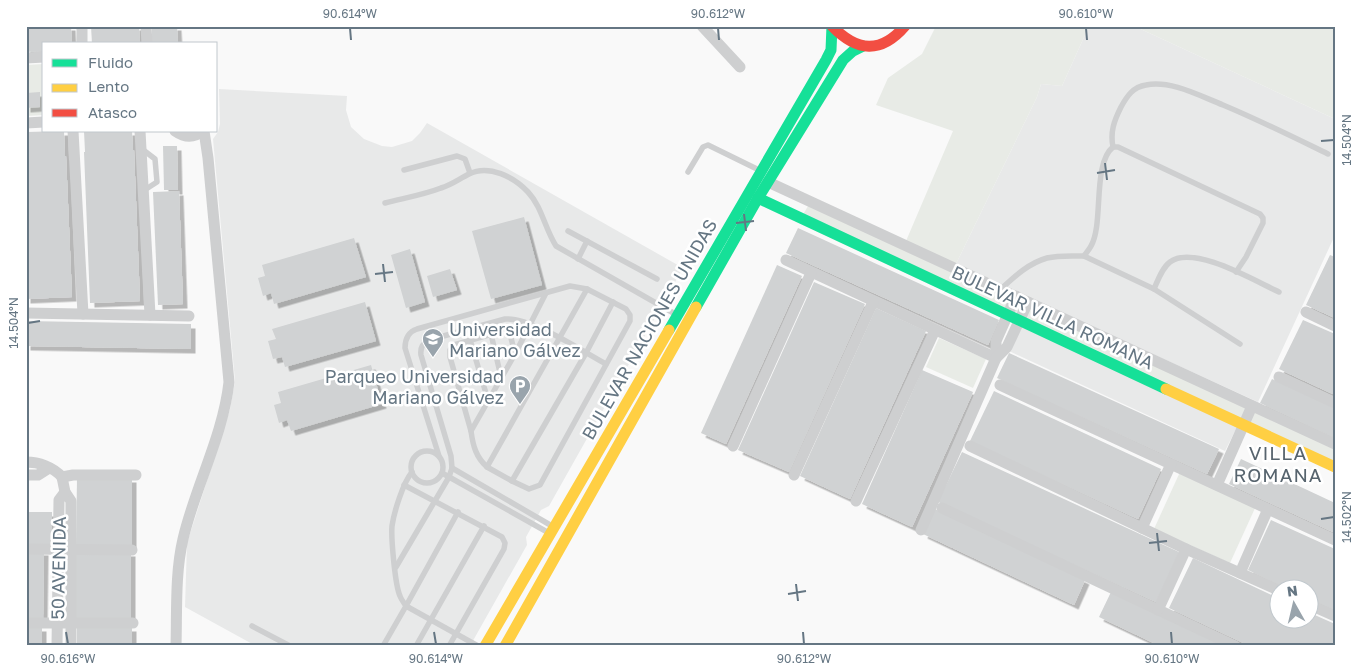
<svg xmlns="http://www.w3.org/2000/svg" width="1361" height="672" font-family="'Golos Text',sans-serif">
  <style>
    .built { fill: #e8e9e9 }
    .green { fill: #e8ebe6 }
    .building { fill: #d0d2d3; filter: url(#shadow) }
    .lines { fill: none; stroke-linecap: round; stroke-linejoin: round }
    .lane { stroke: #cecfd0; stroke-width: 5.5 }
    .street { stroke: #cecfd0; stroke-width: 11 }
    .fast { stroke: #16e098; stroke-width: 11 }
    .slow { stroke: #ffcf43; stroke-width: 11 }
    .jam { stroke: #f24e42; stroke-width: 11 }
    .ticks { fill: none; stroke: #657683; stroke-width: 2 }
    .labels { text-anchor: middle; dominant-baseline: central; stroke-width: 5; stroke-linejoin: round; paint-order: stroke }
    .street-label { font-size: 18px; fill: #657683; stroke: #fff }
    .poi-label { font-size: 18px; fill: #657683; stroke: #fff; text-anchor: start }
    .neighbourhood-label { font-size: 19px; letter-spacing: 1px; fill: #57646e; stroke: #fff }
    .neatline { fill: none; stroke: #657683; stroke-width: 2 }
    .ticks-label { font-size: 12px; text-anchor: middle; fill: #657683 }
  </style>
  <defs>
    <filter id="shadow"><feDropShadow dx="4.5" dy="4.5" stdDeviation="0" flood-color="#0004"/></filter>
  </defs>
  <rect width="100%" height="100%" fill="#f9f9f9"/>
  <g class="built">
    <polygon points="1089,26 1134,26 1335,119 1335,235 1258,402 956,264 1037,97 1041,84 1062,86"/>
    <polygon points="219,89 347,96 346,110 351,127 364,139 382,146 392,147 412,141 420,133 427,123 683,268 549,506 541,510 526,537 527,545 470,646 256,646 185,607 187,543 230,409 235,381 213,139 218,132 220,124"/>
    <polygon points="1022,322 1239,423 1225,451 1009,351"/>
  </g>
  <g class="green">
    <polygon points="936,26 1089,26 1062,86 1041,84 1037,97 956,264 906,241 953,131 876,105 888,78 922,54"/>
    <polygon points="1134,26 1335,26 1335,119"/>
    <polygon points="44,64 44,115 26,116 26,65"/>
    <polygon points="811,201 1335,444 1335,467 801,218"/>
    <polygon points="939,338 986,359 973,388 926,367"/>
    <polygon points="1180,472 1256,506 1230,563 1154,529"/>
  </g>
  <g class="building">
    <polygon points="26,26 71,26 72,44 44,44 44,51 26,52"/>
    <polygon points="91,26 139,26 140,44 92,44"/>
    <polygon points="152,26 177,26 178,44 152,44"/>
    <polygon points="40,92 40,107 26,108 26,93"/>
    <polygon points="64,131 65,156 66,156 72,297 26,299 26,132"/>
    <polygon points="84,131 132,131 133,150 134,150 140,301 90,303 84,152 85,152"/>
    <polygon points="163,146 177,146 178,190 164,190"/>
    <polygon points="179,191 183,304 158,305 153,192"/>
    <polygon points="524,217 542,285 491,299 472,231"/>
    <polygon points="798,228 999,320 988,345 786,253"/>
    <polygon points="354,238 366,277 274,304 271,293 263,296 258,278 265,276 262,265"/>
    <polygon points="410,249 425,302 406,308 391,255"/>
    <polygon points="1330,255 1335,257 1335,318 1306,305"/>
    <polygon points="777,265 802,276 726,444 701,433"/>
    <polygon points="450,269 457,290 433,297 427,276"/>
    <polygon points="814,282 865,304 789,472 738,450"/>
    <polygon points="365,302 376,341 285,367 282,357 273,359 268,341 276,339 272,329"/>
    <polygon points="876,308 926,331 850,499 800,476"/>
    <polygon points="1303,320 1335,334 1335,395 1279,369"/>
    <polygon points="26,321 191,324 191,349 26,346"/>
    <polygon points="1009,353 1219,449 1207,474 997,378"/>
    <polygon points="371,365 382,404 291,431 287,420 279,423 274,405 281,403 278,392"/>
    <polygon points="922,370 973,392 912,527 862,504"/>
    <polygon points="1272,379 1335,408 1335,438 1260,403"/>
    <polygon points="994,391 1161,469 1138,519 970,441"/>
    <polygon points="962,452 1179,552 1156,602 938,502"/>
    <polygon points="1241,459 1335,503 1335,533 1229,484"/>
    <polygon points="77,478 132,478 132,548 76,548"/>
    <polygon points="935,509 1085,580 1074,605 923,534"/>
    <rect x="26" y="512" width="26" height="35"/>
    <polygon points="1271,520 1335,549 1335,610 1308,598 1308,590 1290,590 1248,570"/>
    <polygon points="26,551 44,551 43,621 26,621"/>
    <polygon points="76,551 131,552 131,621 76,621"/>
    <polygon points="1193,558 1278,598 1278,620 1308,620 1308,612 1335,624 1335,646 1250,646 1169,608"/>
    <polygon points="1111,592 1224,646 1160,646 1099,617"/>
    <rect x="26" y="627" width="16" height="19"/>
    <rect x="77" y="627" width="55" height="19"/>
  </g>
  <g class="lines">
    <g class="lane">
      <polyline points="1113,147 1118,147 1260,214 1263,218 1263,223 1246,257 1236,272"/>
      <polyline points="142,149 155,159 157,182 143,191"/>
      <polyline points="404,170 457,156 465,159 470,173"/>
      <polyline points="688,172 703,147 708,145 759,170"/>
      <path d="M385,203C404,198 423,195 441,188C451,185 459,179 469,174C489,164 514,177 528,192C542,207 545,229 556,246L677,315"/>
      <polyline points="568,231 657,279"/>
      <polyline points="1084,256 1154,289 1240,344"/>
      <polyline points="578,259 587,241"/>
      <path d="M1001,289C1015,276 1029,263 1047,258C1059,255 1072,256 1084,256C1086,253 1089,250 1091,246C1104,224 1092,164 1113,147C1110,132 1114,121 1121,107C1127,96 1133,87 1146,85C1171,80 1200,96 1223,105C1259,120 1293,137 1328,154"/>
      <path d="M1154,289C1158,280 1162,268 1170,262C1193,244 1255,281 1279,292"/>
      <path d="M546,293L515,354L471,431C473,446 476,457 487,467L587,289"/>
      <polyline points="491,334 501,377"/>
      <polyline points="470,340 488,400"/>
      <polyline points="471,431 450,357 450,350 454,345 502,331 508,332 510,334 515,354"/>
      <circle cx="427" cy="467" r="16"/>
      <path d="M439,456L405,348C405,339 408,332 417,329L570,286L587,289L626,309L630,315V321L540,485L529,489L512,481"/>
      <polyline points="487,467 512,481 586,353 613,302"/>
      <polyline points="452,468 552,526"/>
      <polyline points="442,473 549,533"/>
      <polyline points="404,485 502,537 505,543 504,549 449,646"/>
      <polyline points="458,512 406,606 478,646"/>
      <path d="M396,567L449,477L452,468L451,456L421,355C420,348 423,343 429,340L505,319C531,317 582,351 606,364"/>
      <polyline points="252,626 290,646"/>
      <path d="M383,646L406,606C404,603 401,599 400,596C395,585 391,538 392,526C394,512 403,483 412,472"/>
      <polyline points="416,646 484,526"/>
    </g>
    <g class="street">
      <polyline points="82,26 82,44"/>
      <polyline points="146,26 147,44"/>
      <polyline points="702,26 740,67"/>
      <polyline points="26,58 44,57"/>
      <polyline points="26,123 44,122"/>
      <polyline points="73,131 83,314"/>
      <polyline points="140,131 150,315"/>
      <path d="M175,131C185,138 194,138 203,131"/>
      <polyline points="768,182 1335,444"/>
      <polyline points="786,260 996,358"/>
      <polyline points="1306,312 1335,326"/>
      <polyline points="26,313 189,316"/>
      <polyline points="996,358 996,341 1016,296"/>
      <polyline points="1279,377 1335,403"/>
      <polyline points="1000,385 1335,540"/>
      <polyline points="733,446 811,273"/>
      <polyline points="970,446 1186,549 1278,590"/>
      <path d="M26,462C39,462 53,467 62,477L73,475H136"/>
      <polyline points="26,475 38,475 49,468"/>
      <polyline points="794,475 873,302"/>
      <polyline points="62,477 65,492 71,501 71,646"/>
      <polyline points="1217,485 1252,406"/>
      <polyline points="856,501 935,330"/>
      <polyline points="942,508 1235,646"/>
      <polyline points="1142,528 1171,464"/>
      <polyline points="921,530 996,358 1007,347 1028,302"/>
      <polyline points="26,549 132,550"/>
      <polyline points="1240,573 1268,509"/>
      <polyline points="1308,604 1335,616"/>
      <polyline points="1158,610 1186,549"/>
      <polyline points="26,623 133,623"/>
      <polyline points="57,646 59,500 65,492"/>
      <path d="M176,646C177,611 175,573 183,539C195,487 223,436 229,382L208,158L204,131"/>
    </g>
    <g class="fast">
      <polyline points="758,198 1166,389"/>
      <polyline points="696,307 758,198 843,60 853,51 863,46"/>
      <polyline points="669,330 826,60 831,50 832,26"/>
    </g>
    <g class="slow">
      <polyline points="1166,389 1335,467"/>
      <polyline points="485,646 669,330"/>
      <polyline points="505,646 696,307"/>
    </g>
    <path class="jam" d="M832,26C857,52 881,54 905,26"/>
  </g>
  <path class="ticks" d="M350,28L351,40M718,28L719,40M1086,28L1087,40M1321,141L1334,140M1105,163L1107,180M1097,173L1115,170M744,214L746,231M736,223L754,221M383,264L385,282M375,274L393,272M28,323L40,321M1321,519L1334,517M1157,533L1159,551M1149,543L1167,541M796,584L798,601M788,594L806,591M66,632L68,644M434,632L436,644M803,632L804,644M1171,632L1172,644"/>
  <defs>
    <g id="university-pin" transform="scale(1.125)"><path d="M0 17L-7.5 6A9.5 9.5 0 1 1 7.5 6Z" fill="#99a4ac" stroke="#fff"/><path d="M0-5L7-2L0 1L-7-2ZM-4 1L0 2.5L4 1V4Q0 6-4 4Z" fill="#fff"/></g>
    <g id="parking-pin" transform="scale(1.125)"><path d="M0 17L-7.5 6A9.5 9.5 0 1 1 7.5 6Z" fill="#99a4ac" stroke="#fff"/><path d="M-3.5-5.5H1a3.5 3.5 0 0 1 0 7H-1V5.5H-3.5ZM-1-3.4V-.6H.8a1.4 1.4 0 0 0 0-2.8Z" fill="#fff"/></g>
  </defs>
  <g fill-rule="evenodd">
    <use href="#university-pin" x="433" y="339"/>
    <use href="#parking-pin" x="520" y="386"/>
  </g>
  <g class="labels">
    <g class="street-label">
      <text transform="translate(1053 317) rotate(25)">BULEVAR VILLA ROMANA</text>
      <text transform="translate(649 329) rotate(-60)">BULEVAR NACIONES UNIDAS</text>
      <text transform="translate(58 568) rotate(-89)">50 AVENIDA</text>
    </g>
    <g class="poi-label">
      <text x="449" y="329">Universidad<tspan x="449" dy="21">Mariano Gálvez</tspan></text>
      <text x="504" y="376" text-anchor="end">Parqueo Universidad<tspan x="504" dy="21">Mariano Gálvez</tspan></text>
    </g>
    <g class="neighbourhood-label">
      <text x="1278" y="452">VILLA<tspan x="1278" dy="22">ROMANA</tspan></text>
    </g>
  </g>
  <rect width="1361" height="672" fill="none" stroke="#ffffff" stroke-width="55"/>
  <rect x="42" y="42" width="175" height="90" fill="#ffffff" stroke="#c1c8cd"/>
  <rect x="52" y="59" width="25" height="8" fill="#16e098" stroke="#c1c8cd"/>
  <text x="88" y="68" font-size="15" fill="#657683">Fluido</text>
  <rect x="52" y="84" width="25" height="8" fill="#ffcf43" stroke="#c1c8cd"/>
  <text x="88" y="92" font-size="15" fill="#657683">Lento</text>
  <rect x="52" y="109" width="25" height="8" fill="#f24e42" stroke="#c1c8cd"/>
  <text x="88" y="118" font-size="15" fill="#657683">Atasco</text>
  <g transform="translate(1294 604) rotate(352)"><circle r="24" fill="#ffffff" stroke="#c1c8cd"/>
  <path d="M0-4L9 19L0 12L-9 19Z" fill="#99a4ac"/>
  <text y="-8" font-size="14" font-weight="bold" text-anchor="middle" fill="#657683">N</text>
  </g>
  <rect x="28" y="28" width="1306" height="616" class="neatline"/>
  <g class="ticks-label">
    <text x="350" y="18">90.614°W</text>
    <text x="718" y="18">90.612°W</text>
    <text x="1086" y="18">90.610°W</text>
    <text transform="translate(1347 140) rotate(-90)" y="4">14.504°N</text>
    <text transform="translate(14 323) rotate(-90)" y="4">14.504°N</text>
    <text transform="translate(1347 517) rotate(-90)" y="4">14.502°N</text>
    <text x="68" y="663">90.616°W</text>
    <text x="436" y="663">90.614°W</text>
    <text x="804" y="663">90.612°W</text>
    <text x="1172" y="663">90.610°W</text>
  </g>
</svg>
